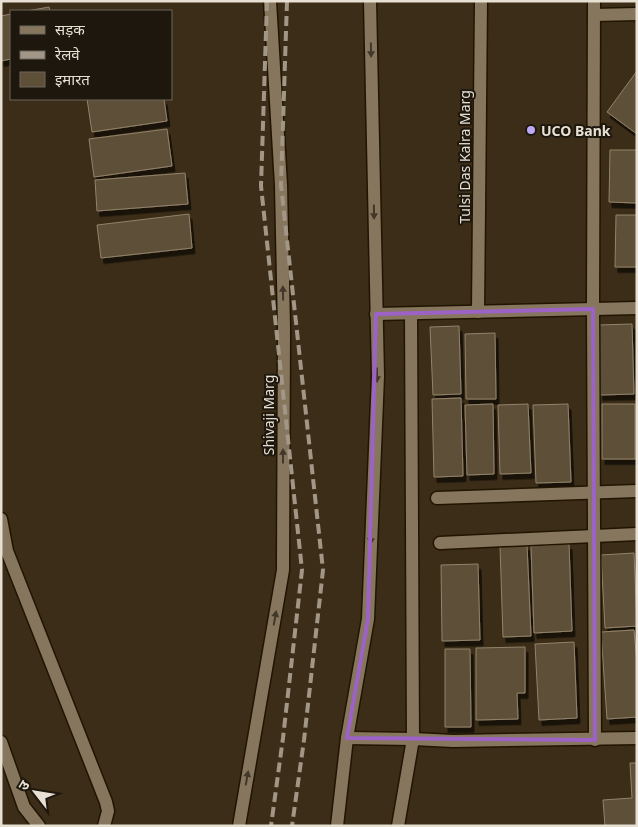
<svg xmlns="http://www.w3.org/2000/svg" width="638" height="827" font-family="'Noto Sans','Noto Sans Devanagari',sans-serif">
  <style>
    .building { fill: #5d4f38; stroke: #93836b; filter: url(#shadow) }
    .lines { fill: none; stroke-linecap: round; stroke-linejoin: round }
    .service-casing { stroke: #211502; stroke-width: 15 }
    .minor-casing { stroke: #211502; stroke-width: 15 }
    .secondary-casing { stroke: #211502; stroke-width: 15 }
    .service { stroke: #86765e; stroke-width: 12 }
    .minor { stroke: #86765e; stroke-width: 12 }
    .secondary { stroke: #86765e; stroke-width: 12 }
    .rail { stroke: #a29787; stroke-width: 4; stroke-dasharray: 10 5; stroke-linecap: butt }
    .oneway { fill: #423829 }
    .marked { fill: none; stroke: #9c62c5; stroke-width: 4; stroke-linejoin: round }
    .poi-dot { fill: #bda9f5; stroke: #1d170d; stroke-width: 2 }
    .labels { text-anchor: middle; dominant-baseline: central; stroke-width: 4; stroke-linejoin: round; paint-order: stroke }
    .poi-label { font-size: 14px; font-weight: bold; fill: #e8e0d3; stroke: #1d170d; text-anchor: start }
    .street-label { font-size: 14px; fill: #e8e0d3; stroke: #1d170d }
  </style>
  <defs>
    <filter id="shadow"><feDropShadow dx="3" dy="5.5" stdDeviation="0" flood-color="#0009"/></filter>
  </defs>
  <rect width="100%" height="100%" fill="#3b2d17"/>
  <g class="building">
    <polygon points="49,7 50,11 27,11"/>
    <polygon points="11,14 11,59 1,61 1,16"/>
    <polygon points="637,71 637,134 607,112"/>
    <polygon points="87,99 164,99 167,121 92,132"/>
    <polygon points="167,129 172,166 94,177 89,139"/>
    <polygon points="610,150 637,150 637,203 609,202"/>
    <polygon points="185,173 188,204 97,211 95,180"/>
    <polygon points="189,214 192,248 101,258 97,225"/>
    <polygon points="616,215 637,215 637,267 615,267"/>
    <polygon points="632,324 634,394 600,395 598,325"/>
    <polygon points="459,326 461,394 433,395 430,327"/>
    <polygon points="495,333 496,399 466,399 465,334"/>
    <polygon points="461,398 463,476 434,477 432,399"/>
    <polygon points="493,404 494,474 467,475 465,405"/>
    <polygon points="528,404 531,473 500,474 498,405"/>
    <polygon points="568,404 571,482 536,483 533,405"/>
    <rect x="602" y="404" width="33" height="55"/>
    <polygon points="569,544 572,631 534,633 531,546"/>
    <polygon points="527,545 531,636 503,637 500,546"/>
    <polygon points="634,553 637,626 605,628 601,555"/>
    <polygon points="478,564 480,640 442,641 441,565"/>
    <polygon points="634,630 637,663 637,717 607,719 601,632"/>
    <polygon points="574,642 577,718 539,720 535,644"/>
    <polygon points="525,647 525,693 517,693 518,719 476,720 476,648"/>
    <polygon points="445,649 470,649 471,727 445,727"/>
    <polygon points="630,763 637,763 637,826 605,826 603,800 632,798"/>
  </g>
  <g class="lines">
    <g class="service-casing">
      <polyline id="service" points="1,519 7,551 106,802 108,811 104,826"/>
    </g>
    <g class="minor-casing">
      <g id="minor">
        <polyline points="594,1 593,309 595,740"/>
        <polyline points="594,15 637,14"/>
        <polyline points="478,312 481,1"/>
        <polyline points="376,314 637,308"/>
        <polyline points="437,498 637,491"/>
        <polyline points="440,543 637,534"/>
        <polyline points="347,738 413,739 453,741 637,738"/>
        <polyline points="1,742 24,807 39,826"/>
        <polyline points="398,826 413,739 411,314"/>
      </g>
    </g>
    <g class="secondary-casing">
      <g id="secondary">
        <polyline points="239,826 283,570 284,328 281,185 270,1"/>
        <polyline points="337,826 347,738 368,619 378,376 370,1"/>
      </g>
    </g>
    <use href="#service" class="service"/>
    <use href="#minor" class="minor"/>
    <use href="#secondary" class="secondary"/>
    <g class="rail">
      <polyline points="267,1 261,186 302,570 283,738 271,826"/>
      <polyline points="287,1 281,185 323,570 304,740 292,826"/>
    </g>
  </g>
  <defs><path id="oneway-solid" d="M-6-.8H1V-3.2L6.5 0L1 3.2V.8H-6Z" transform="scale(1.25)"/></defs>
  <g class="oneway">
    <use href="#oneway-solid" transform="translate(371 50) rotate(89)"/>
    <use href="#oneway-solid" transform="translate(374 212) rotate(89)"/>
    <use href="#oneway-solid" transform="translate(283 293) rotate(-91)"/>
    <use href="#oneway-solid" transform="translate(377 375) rotate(90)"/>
    <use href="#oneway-solid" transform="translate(283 456) rotate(-90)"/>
    <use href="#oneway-solid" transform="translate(371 537) rotate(92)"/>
    <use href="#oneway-solid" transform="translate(275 618) rotate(-80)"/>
    <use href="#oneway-solid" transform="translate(247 778) rotate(-80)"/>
  </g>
  <path class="marked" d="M593,309L595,740L347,738L368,619L376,314Z"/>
  <circle class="poi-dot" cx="531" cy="130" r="5"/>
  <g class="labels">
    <g class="poi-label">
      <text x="541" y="130">UCO Bank</text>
    </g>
    <g class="street-label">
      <text transform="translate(464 157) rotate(-90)">Tulsi Das Kalra Marg</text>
      <text transform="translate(268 415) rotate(-90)">Shivaji Marg</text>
    </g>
  </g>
  <rect width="638" height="827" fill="none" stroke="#e8e0d3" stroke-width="5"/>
  <rect x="10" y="10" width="162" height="90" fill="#1d170d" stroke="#6e675c"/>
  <rect x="20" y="26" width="25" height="8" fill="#86765e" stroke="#6e675c"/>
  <text x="55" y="35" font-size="15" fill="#e8e0d3">सड़क</text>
  <rect x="20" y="51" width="25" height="8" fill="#a29787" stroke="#6e675c"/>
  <text x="55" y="60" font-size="15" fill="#e8e0d3">रेलवे</text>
  <rect x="20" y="72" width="25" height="15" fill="#5d4f38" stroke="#6e675c"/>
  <text x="55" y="85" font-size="15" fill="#e8e0d3">इमारत</text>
  <g transform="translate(35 792) rotate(301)" stroke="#1d170d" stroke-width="4" paint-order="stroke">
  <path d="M0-4L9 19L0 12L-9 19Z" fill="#e8e0d3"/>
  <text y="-8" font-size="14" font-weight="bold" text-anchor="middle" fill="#e8e0d3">उ</text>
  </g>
</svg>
